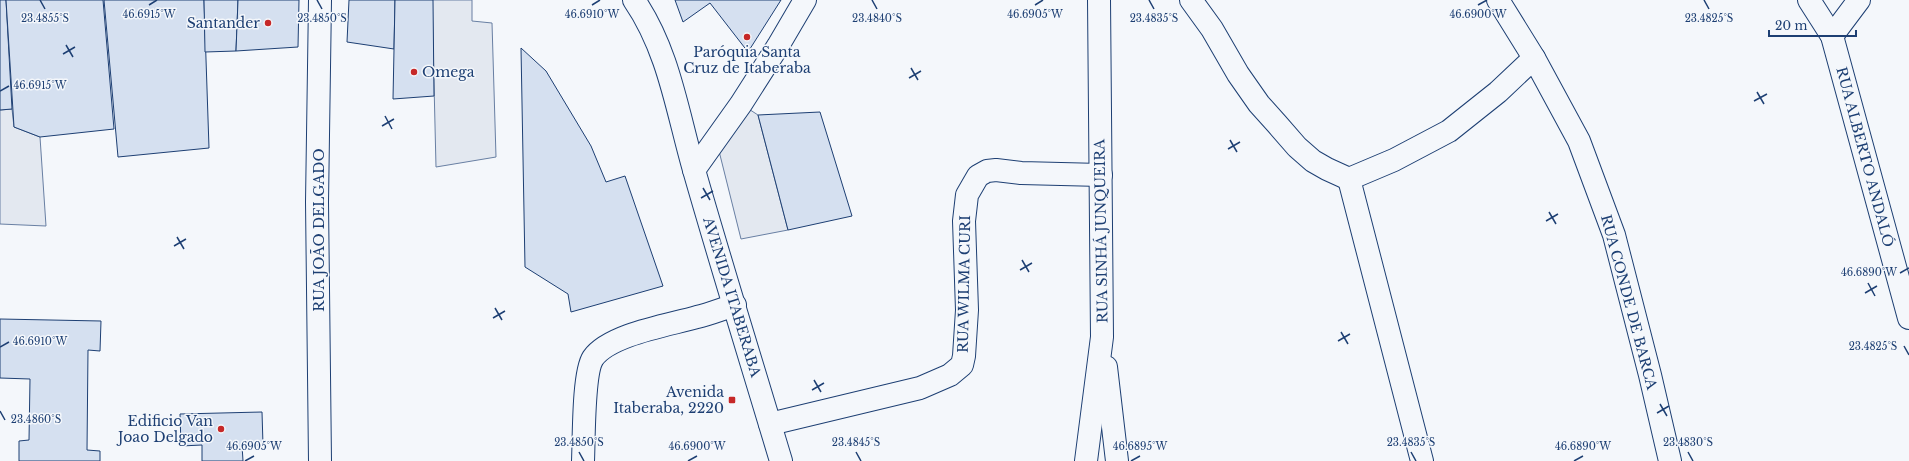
<svg xmlns="http://www.w3.org/2000/svg" width="1909" height="461" font-family="'Libre Baskerville',serif">
  <style>
    .parking { fill: #e3e8f0; stroke: #687fa3 }
    .building { fill: #d5e0f0; stroke: #1d3f73 }
    .lines { fill: none; stroke-linecap: round; stroke-linejoin: round }
    .minor-casing { stroke: #1d3f73; stroke-width: 24 }
    .major-casing { stroke: #1d3f73; stroke-width: 24 }
    .minor { stroke: #f4f7fb; stroke-width: 22 }
    .major { stroke: #f4f7fb; stroke-width: 22 }
    .ticks { fill: none; stroke: #1d3f73; stroke-width: 1.5 }
    .poi-dot { fill: #c62828; stroke: #f4f7fb; stroke-width: 1.5 }
    .labels { text-anchor: middle; dominant-baseline: central; stroke-width: 3; stroke-linejoin: round; paint-order: stroke }
    .poi-label { font-size: 14px; fill: #1d3f73; stroke: #f4f7fb; text-anchor: end }
    .street-label { font-size: 14px; fill: #1d3f73; stroke: #f4f7fb }
    .ticks-label { font-size: 10px; text-anchor: middle; fill: #1d3f73; stroke: #f4f7fb; stroke-width: 3; stroke-linejoin: round; paint-order: stroke }
  </style>
  <rect width="100%" height="100%" fill="#f4f7fb"/>
  <g class="parking">
    <polygon points="432,0 472,0 472,21 492,23 496,157 436,167"/>
    <polygon points="741,104 758,115 788,230 741,239 716,139"/>
    <polygon points="12,109 14,127 40,137 46,226 0,224 0,110"/>
  </g>
  <g class="building">
    <polygon points="0,0 6,0 12,109 0,110"/>
    <polygon points="6,0 103,0 114,129 40,137 14,127"/>
    <polygon points="104,0 204,0 209,148 118,157"/>
    <polygon points="204,0 238,0 236,51 205,52"/>
    <polygon points="238,0 299,0 298,47 236,51"/>
    <polygon points="349,0 395,0 394,49 347,42"/>
    <polygon points="395,0 433,0 434,96 393,99"/>
    <polygon points="675,0 781,0 748,52 710,3 683,22"/>
    <polygon points="521,48 546,71 591,146 606,182 625,176 663,286 571,312 568,294 525,267"/>
    <polygon points="820,112 852,216 788,230 758,115"/>
    <polygon points="0,319 101,321 100,351 88,350 87,450 100,451 100,461 19,461 19,441 29,440 30,379 0,378"/>
    <polygon points="262,412 263,445 242,445 243,461 202,461 202,445 181,446 180,414"/>
  </g>
  <g class="lines">
    <g class="minor-casing">
      <g id="minor">
        <polyline points="1191,0 1212,29 1238,74 1259,104 1277,124 1297,147 1313,161 1327,169 1349,179 1394,160 1449,131 1498,92 1534,58"/>
        <polyline points="1498,0 1534,58 1579,141 1614,235 1650,375 1670,461"/>
        <polyline points="1809,0 1832,36 1909,318"/>
        <polyline points="1832,36 1859,0"/>
        <polyline points="694,170 741,104 778,46 805,0"/>
        <polyline points="1349,179 1422,461"/>
        <polyline points="1106,367 1117,461"/>
        <polyline points="770,424 920,388 950,375 962,365 964,356 967,310 964,221 967,195 978,176 987,171 996,170 1021,173 1101,175"/>
        <polyline points="320,461 317,202 320,0"/>
        <path d="M583,461C584,441 583,373 593,358C610,334 670,325 697,317C710,314 722,309 735,305"/>
        <polyline points="1086,461 1102,337 1099,0"/>
      </g>
    </g>
    <g class="major-casing">
      <path id="major" d="M634,0C669,51 677,111 694,170C722,268 752,364 781,461"/>
    </g>
    <use href="#minor" class="minor"/>
    <use href="#major" class="major"/>
  </g>
  <path class="ticks" d="M40,0L45,9M317,0L322,9M872,0L877,9M1149,0L1154,9M1704,0L1709,9M149,5L157,0M592,5L600,0M1035,5L1043,0M1478,5L1487,0M66,45L73,57M63,54L75,47M911,68L918,80M909,78L921,71M0,91L9,86M1757,92L1764,104M1754,101L1767,94M385,116L392,129M382,126L394,119M1230,140L1237,152M1228,149L1240,142M703,188L710,200M701,198L713,191M1549,212L1556,224M1546,221L1558,214M177,237L184,249M174,246L186,239M1022,260L1029,272M1020,270L1032,263M1900,273L1909,268M1868,283L1875,296M1865,293L1877,286M495,308L502,320M493,318L505,311M1341,332L1348,344M1338,341L1350,334M1904,346L1909,355M0,347L9,342M814,380L821,392M812,390L824,383M1660,404L1667,416M0,411L5,420M1657,413L1669,406M579,452L584,461M856,452L861,461M1411,452L1416,461M1688,452L1693,461M245,461L254,456M688,461L697,456M1131,461L1140,456M1574,461L1583,456"/>
  <g class="poi-dot">
    <circle cx="268" cy="23" r="4"/>
    <circle cx="747" cy="37" r="4"/>
    <circle cx="414" cy="72" r="4"/>
    <rect x="728" y="396" width="8" height="8" rx="2"/>
    <circle cx="221" cy="429" r="4"/>
  </g>
  <g class="labels">
    <g class="poi-label">
      <text x="260" y="23">Santander</text>
      <text x="747" y="52" text-anchor="middle">Paróquia Santa<tspan x="747" dy="16">Cruz de Itaberaba</tspan></text>
      <text x="422" y="72" text-anchor="start">Omega</text>
      <text x="724" y="392">Avenida<tspan x="724" dy="16">Itaberaba, 2220</tspan></text>
      <text x="213" y="421">Edificio Van<tspan x="213" dy="16">Joao Delgado</tspan></text>
    </g>
    <g class="street-label">
      <text transform="translate(1865 157) rotate(75)">RUA ALBERTO ANDALÓ</text>
      <text transform="translate(319 230) rotate(-90)">RUA JOÃO DELGADO</text>
      <text transform="translate(1101 231) rotate(-91)">RUA SINHÁ JUNQUEIRA</text>
      <text transform="translate(964 284) rotate(-89)">RUA WILMA CURI</text>
      <text transform="translate(732 297) rotate(73)">AVENIDA ITABERABA</text>
      <text transform="translate(1629 302) rotate(75)">RUA CONDE DE BARCA</text>
    </g>
  </g>
  <g class="ticks-label">
    <text x="149" y="18">46.6915°W</text>
    <text x="592" y="18">46.6910°W</text>
    <text x="1035" y="18">46.6905°W</text>
    <text x="1478" y="18">46.6900°W</text>
    <text x="45" y="22">23.4855°S</text>
    <text x="322" y="22">23.4850°S</text>
    <text x="877" y="22">23.4840°S</text>
    <text x="1154" y="22">23.4835°S</text>
    <text x="1709" y="22">23.4825°S</text>
    <text x="40" y="89">46.6915°W</text>
    <text x="1869" y="276">46.6890°W</text>
    <text x="40" y="345">46.6910°W</text>
    <text x="1873" y="350">23.4825°S</text>
    <text x="36" y="423">23.4860°S</text>
    <text x="579" y="446">23.4850°S</text>
    <text x="856" y="446">23.4845°S</text>
    <text x="1411" y="446">23.4835°S</text>
    <text x="1688" y="446">23.4830°S</text>
    <text x="254" y="450">46.6905°W</text>
    <text x="697" y="450">46.6900°W</text>
    <text x="1140" y="450">46.6895°W</text>
    <text x="1583" y="450">46.6890°W</text>
  </g>
  <path d="M1769 30v6h87v-6" fill="none" stroke="#1d3f73" stroke-width="2"/>
  <text x="1775" y="30" font-size="12" fill="#1d3f73" stroke="#f4f7fb" stroke-width="3" paint-order="stroke">20 m</text>
</svg>
